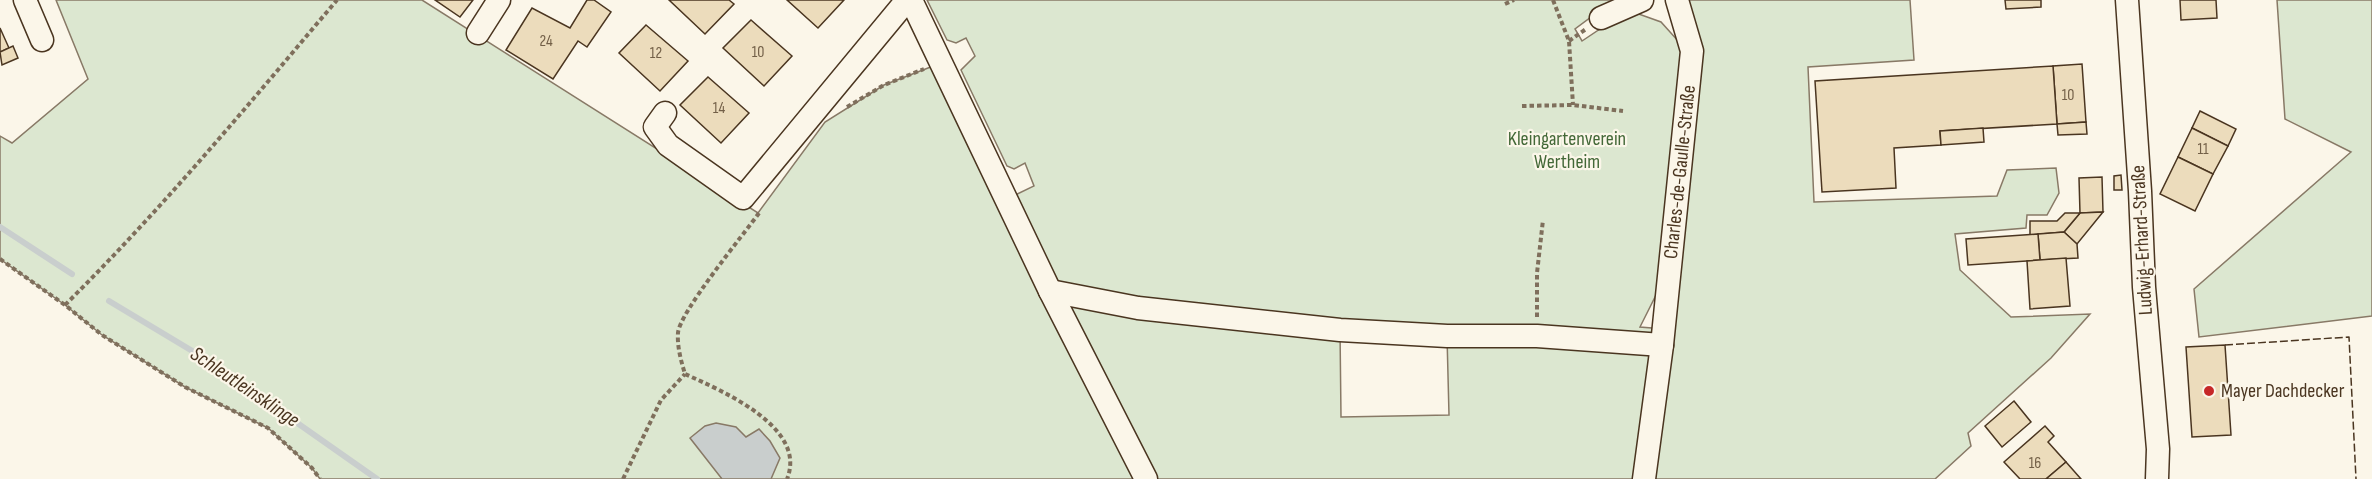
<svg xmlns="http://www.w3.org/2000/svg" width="2372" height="479" font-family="'Sofia Sans Condensed',sans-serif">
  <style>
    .green { fill: #dce7d0; stroke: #887966; stroke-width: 1.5; fill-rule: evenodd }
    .water { fill: #c9cecd; stroke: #887966; stroke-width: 1.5 }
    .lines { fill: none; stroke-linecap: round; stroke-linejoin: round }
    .stream { stroke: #c9cecd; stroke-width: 6 }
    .building { fill: #ecdcbc; stroke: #4a3520; stroke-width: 1.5 }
    .minor-casing { stroke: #4a3520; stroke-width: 25 }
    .path { stroke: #7f6f5c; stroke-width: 4; stroke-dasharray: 4.5 3; stroke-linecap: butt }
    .minor { stroke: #fbf6e9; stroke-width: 22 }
    .fence { stroke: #4a3520; stroke-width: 1.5; stroke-dasharray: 8 3; stroke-linecap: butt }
    .poi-dot { fill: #c62828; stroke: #fbf6e9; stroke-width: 2 }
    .labels { text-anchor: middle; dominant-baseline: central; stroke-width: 4.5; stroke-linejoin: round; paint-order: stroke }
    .number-label { font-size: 16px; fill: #725f47 }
    .park-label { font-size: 20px; fill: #436837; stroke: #fbf6e9 }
    .street-label { font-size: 20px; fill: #4a3520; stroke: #fbf6e9 }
    .poi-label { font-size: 20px; fill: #4a3520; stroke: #fbf6e9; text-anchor: start }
    .water-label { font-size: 21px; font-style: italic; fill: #4a3520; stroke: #fbf6e9 }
  </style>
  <rect width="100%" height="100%" fill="#fbf6e9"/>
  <g class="green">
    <path d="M56,0H422L758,213L825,122L884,85L941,63L1007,199L1034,186L1025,163L1014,169L1007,166L961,70L975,56L966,38L956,43L947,40L927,0H1614L1575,29L1582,41L1618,17L1636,13L1661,22L1680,43L1685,61L1656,295L1640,327L1664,329L1692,51L1677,0H1910L1914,60L1808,67L1814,202L1997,196L2007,170L2056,168L2059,193L2047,215H2027L2026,228L1955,234L1960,270L2011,317L2090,314L2051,358L1968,433L1971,446L1935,479H320L312,468L268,428L185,387L102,335L65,305L0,259V136L12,143L88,79ZM1340,330L1447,336L1449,415L1341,417Z"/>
    <polygon points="2277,0 2372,0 2372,316 2199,337 2194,289 2351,152 2285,119"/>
  </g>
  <polygon class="water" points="716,423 736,427 746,437 759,429 770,441 780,458 771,479 722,479 690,438 705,426"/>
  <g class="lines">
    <g class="stream">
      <polyline points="0,227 72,274"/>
      <polyline points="109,301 209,361 377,479"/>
    </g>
  </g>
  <g class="building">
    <polygon points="435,0 473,0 460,17"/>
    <polygon points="587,0 594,0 611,12 587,47 578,41 553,79 506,50 532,8 570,28"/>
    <polygon points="669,0 729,0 734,4 705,34"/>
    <polygon points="787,0 844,0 818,28"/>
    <polygon points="2005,0 2041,0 2041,7 2006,9"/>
    <polygon points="2180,0 2216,0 2217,18 2181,20"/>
    <polygon points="751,20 792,56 764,86 723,48"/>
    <polygon points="646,25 688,61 660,91 619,53"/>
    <polygon points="0,28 9,48 0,52"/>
    <polygon points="13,46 18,58 2,65 0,52"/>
    <polygon points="2082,64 2086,122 2057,124 2053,66"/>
    <polygon points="2053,66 2057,124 1940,131 1941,145 1894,148 1896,188 1822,192 1815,81"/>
    <polygon points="708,77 749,113 721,143 680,105"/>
    <polygon points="2200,111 2236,129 2228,146 2192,128"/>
    <polygon points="2086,122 2087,134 2058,135 2057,124"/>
    <polygon points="1983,128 1984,142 1941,145 1940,131"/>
    <polygon points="2192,128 2228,146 2213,174 2178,157"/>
    <polygon points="2178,157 2213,174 2195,211 2160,194"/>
    <polygon points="2121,175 2122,190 2114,190 2114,176"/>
    <polygon points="2102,177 2103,212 2080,213 2079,178"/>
    <polygon points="2103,212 2077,244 2064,232 2080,213"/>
    <polygon points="2065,213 2080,213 2064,232 2030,235 2030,221 2057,221"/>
    <polygon points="2064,232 2077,244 2078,258 2040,260 2038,234"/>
    <polygon points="2038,234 2040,260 1968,265 1966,239"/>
    <polygon points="2066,258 2070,306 2030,309 2027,261"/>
    <polygon points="2225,345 2231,435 2192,437 2186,347"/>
    <polygon points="2014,401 2031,422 2002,447 1985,426"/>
    <polygon points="2045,426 2054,436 2048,442 2066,462 2046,479 2020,479 2004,462"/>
    <polygon points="2066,462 2081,479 2046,479"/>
  </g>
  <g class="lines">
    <g class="minor-casing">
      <g id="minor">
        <polyline points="25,0 42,40"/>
        <polyline points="911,0 1050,291 1146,479"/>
        <polyline points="2127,0 2140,191 2144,287 2158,449 2157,479"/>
        <polyline points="1601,18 1642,0"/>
        <polyline points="478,33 499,0"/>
        <polyline points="665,113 655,127 668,145 743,198 907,0"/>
        <polyline points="1050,291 1138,308 1340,330 1447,336 1537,336 1662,345"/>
        <polyline points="1644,479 1662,345 1692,51 1677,0"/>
      </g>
    </g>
    <g class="path">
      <polyline points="1553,0 1569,41 1573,105"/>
      <polyline points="1505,4 1514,0"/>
      <polyline points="1569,41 1586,29"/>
      <polyline points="1522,106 1573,105 1623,111"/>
      <polyline points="847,107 884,85 924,69"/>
      <path d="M759,213C744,234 679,313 678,333C677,346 681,361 685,374C722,391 808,427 787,479"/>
      <polyline points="0,259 65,305 102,335 185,387 268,428 312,468 320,479"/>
      <path d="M65,305C162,209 249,104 337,0"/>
      <polyline points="1537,317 1537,273 1543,220"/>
      <polyline points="623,479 661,400 685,374"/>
    </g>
    <use href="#minor" class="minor"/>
    <polyline class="fence" points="2225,345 2349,337 2356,479"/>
  </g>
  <circle class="poi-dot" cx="2209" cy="391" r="6"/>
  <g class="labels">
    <g class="number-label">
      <text x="546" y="41">24</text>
      <text x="758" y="52">10</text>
      <text x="656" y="53">12</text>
      <text x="2068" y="95">10</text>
      <text x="719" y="108">14</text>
      <text x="2203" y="149">11</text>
      <text x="2035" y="463">16</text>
    </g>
    <g class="park-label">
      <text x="1567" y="139">Kleingartenverein<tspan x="1567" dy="23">Wertheim</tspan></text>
    </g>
    <g class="street-label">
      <text transform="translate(1680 172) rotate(-84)">Charles-de-Gaulle-Straße</text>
      <text transform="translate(2142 240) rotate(-93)">Ludwig-Erhard-Straße</text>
    </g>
    <g class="poi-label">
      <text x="2221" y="391">Mayer Dachdecker</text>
    </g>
    <g class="water-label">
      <text transform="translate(245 387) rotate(34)">Schleutleinsklinge</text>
    </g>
  </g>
</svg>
